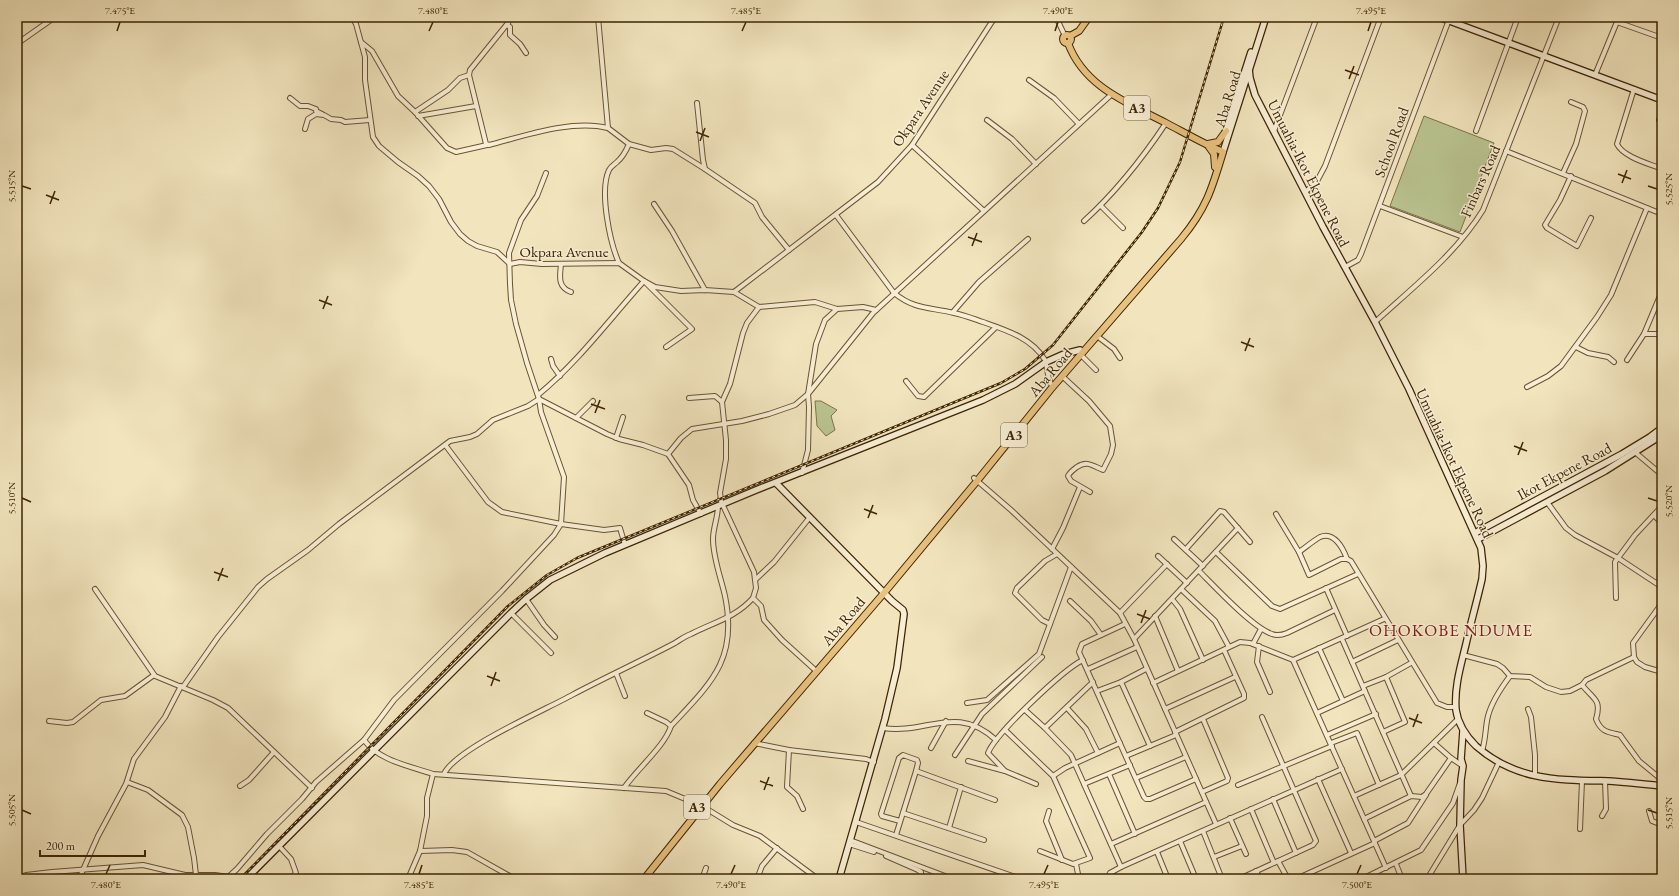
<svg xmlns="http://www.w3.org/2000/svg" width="1679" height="896" font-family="'EB Garamond',serif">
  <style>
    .green { fill: #bac591; stroke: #7c744a }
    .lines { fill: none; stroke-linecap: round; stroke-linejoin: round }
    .street-casing { stroke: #6a5431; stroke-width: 6 }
    .secondary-casing { stroke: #3d2402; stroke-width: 8 }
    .primary-casing { stroke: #3d2402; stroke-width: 8 }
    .street { stroke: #f7eed5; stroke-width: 4 }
    .secondary { stroke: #f7eed5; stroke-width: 5.5 }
    .primary { stroke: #e9c27f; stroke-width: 6 }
    .rail-casing { stroke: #3d2402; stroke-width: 2.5 }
    .rail { stroke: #f7eed5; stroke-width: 1; stroke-dasharray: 3; stroke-linecap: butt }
    .ticks { fill: none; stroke: #3d2402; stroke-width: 1.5 }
    .labels { text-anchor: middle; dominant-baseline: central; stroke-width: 3; stroke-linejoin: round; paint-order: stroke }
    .shield { fill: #f7eed5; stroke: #756141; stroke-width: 1 }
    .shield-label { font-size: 14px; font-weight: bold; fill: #3d2402 }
    .street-label { font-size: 15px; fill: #3d2402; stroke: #f7eed5 }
    .quarter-label { font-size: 17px; letter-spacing: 1px; fill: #7a1f14; stroke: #f7eed5 }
    .neatline { fill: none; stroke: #3d2402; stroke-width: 1.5 }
    .ticks-label { font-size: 10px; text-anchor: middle; fill: #3d2402 }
  </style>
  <rect width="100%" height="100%" fill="#f2e5be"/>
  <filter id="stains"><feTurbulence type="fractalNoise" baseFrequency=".005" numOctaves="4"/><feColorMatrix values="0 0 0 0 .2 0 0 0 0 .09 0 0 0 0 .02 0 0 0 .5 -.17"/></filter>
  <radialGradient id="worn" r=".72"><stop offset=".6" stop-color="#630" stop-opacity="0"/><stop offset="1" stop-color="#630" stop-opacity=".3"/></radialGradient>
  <g class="green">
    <polygon points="1424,116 1494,143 1460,232 1390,206"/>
    <polygon points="815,401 821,401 837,410 831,416 835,430 826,436 817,426"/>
  </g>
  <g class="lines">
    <g class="street-casing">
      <g id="street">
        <polyline points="352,17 356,24 365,57 365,80 373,137 379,146 398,162 418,176 429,186 439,199 451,222 460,234 468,241 477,246 497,252 510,264 520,262 542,264 619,263 644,281 655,287 681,291 705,290 734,292 878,182 912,145 995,17"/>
        <path d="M511,17L508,23L470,70L469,75L486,144L489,145C524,136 572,119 608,128"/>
        <polyline points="598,17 608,128 629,144 651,150 666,148 673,149 705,169"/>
        <polyline points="1056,17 1065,36"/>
        <polyline points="1617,22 1662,38"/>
        <polyline points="507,25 510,27 510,35 520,44 526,53"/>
        <polyline points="17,42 18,43 55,17"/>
        <polyline points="361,42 372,51 398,96 415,112 448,90 460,78 469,75"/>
        <polyline points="1595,75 1619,17"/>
        <polyline points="1029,80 1054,98 1079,124"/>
        <path d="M1634,89L1617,144C1623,157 1650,164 1662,169"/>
        <polyline points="290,98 300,106 308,106 316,109 316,111 322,114"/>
        <polyline points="697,103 703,160 705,169 755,203 762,217 789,250"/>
        <polyline points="415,112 447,148 456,152 487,145"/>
        <polyline points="418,116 476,106"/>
        <polyline points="987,120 1012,139 1036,164"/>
        <polyline points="1659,120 1662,112"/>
        <polyline points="305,129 308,119 316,114 324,115 331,119 341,120 345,122 370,120"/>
        <polyline points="1274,131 1317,17"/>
        <polyline points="1476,131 1518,17"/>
        <polyline points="912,145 984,211"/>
        <polyline points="1506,151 1662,214"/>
        <path d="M546,173L537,196L521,220L509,253L510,284L511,300L516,324L527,363L539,399L541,412L564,477L561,524L554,535L502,591L394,700L364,740C379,761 410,766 433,774L666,791L702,806L733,825L760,836L818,879"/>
        <polyline points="1563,173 1576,144 1585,111 1583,107 1571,102"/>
        <polyline points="1571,176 1560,200 1545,225 1547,228 1577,246 1591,218"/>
        <polyline points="1305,192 1316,183 1325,166 1381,17"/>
        <polyline points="654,204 672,231 705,290"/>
        <polyline points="1101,206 1123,228"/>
        <polyline points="1380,206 1463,237"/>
        <path d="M836,215L894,293C915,310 930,307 954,313C964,315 974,319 983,322C1006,330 1032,338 1045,360C1047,365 1047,376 1051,384"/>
        <path d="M1084,221C1116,192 1142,159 1166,123"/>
        <path d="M619,263C610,243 599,191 609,170C611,166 614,165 617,162C623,157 626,151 629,144"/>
        <path d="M561,264C560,276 557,287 571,292"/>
        <polyline points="1345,267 1358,260 1361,254 1450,17"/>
        <polyline points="734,292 759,307 815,302 837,309 863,307 876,310"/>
        <polyline points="759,307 747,323 743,333 730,384 722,402 726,440 726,459 720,493 721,499 720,499 754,572 756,588 753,598 761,606 764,620 782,640 814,669"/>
        <polyline points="953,312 979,282 1028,239"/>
        <path d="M1375,322C1412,288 1456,254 1483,210L1559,17"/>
        <polyline points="1644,334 1662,291"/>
        <polyline points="1097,336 1114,349 1120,358"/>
        <polyline points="1576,347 1588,353 1608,357 1614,362"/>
        <polyline points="1081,355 1096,370"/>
        <polyline points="551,359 553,366 560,376"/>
        <polyline points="1627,360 1644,334 1662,334"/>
        <path d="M1062,376L1089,401L1110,426L1113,445L1111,454L1103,470C1093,466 1087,460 1077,467C1073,470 1070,472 1068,476L1071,481L1090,492"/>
        <polyline points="906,381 918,396 924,397 996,327"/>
        <polyline points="1527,387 1548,376 1561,366 1597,317 1611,295 1647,208"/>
        <path d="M538,395C578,362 609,320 644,281L692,329L666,347"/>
        <polyline points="689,398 715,396 722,402"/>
        <polyline points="576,418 593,401"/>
        <polyline points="616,438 623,417"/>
        <polyline points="446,446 488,502 502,512 561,524 604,530 620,528 625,545"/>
        <polyline points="1636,453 1662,475"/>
        <polyline points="668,454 689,485 693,500 701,514"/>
        <polyline points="802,473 808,450 809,407 808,394 816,344 825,320 837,309"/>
        <polyline points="974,478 1011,510 1120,613 1134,639 1216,824"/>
        <polyline points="1547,502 1566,528 1575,535 1618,558 1662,587"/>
        <polyline points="1276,514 1299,552 1309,575 1341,559 1347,559"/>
        <polyline points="1654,515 1662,524"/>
        <polyline points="1174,539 1203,566"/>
        <polyline points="1052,549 1063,528 1080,487"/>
        <polyline points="1186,549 1220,511 1224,512 1250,542"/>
        <polyline points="1216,552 1272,606 1280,609 1358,574"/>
        <path d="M1299,552C1306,547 1313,541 1320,537C1334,531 1343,548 1347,559L1351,561L1437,703L1447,707H1456"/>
        <polyline points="1158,556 1187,583"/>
        <path d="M1199,571C1215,587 1253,628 1272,634C1277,636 1282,635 1287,633L1335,610"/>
        <polyline points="756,579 774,562 810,517"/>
        <polyline points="1326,588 1347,636"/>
        <polyline points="95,589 155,676 213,700 228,708 312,788"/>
        <polyline points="1181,589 1215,621 1229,647"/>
        <polyline points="1616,598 1615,562 1635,535 1662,506"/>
        <polyline points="526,599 544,625 555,637"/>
        <polyline points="1172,599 1180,609 1203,660"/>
        <polyline points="1070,601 1091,621 1101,635"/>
        <polyline points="1662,603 1633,643 1634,657 1637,662 1645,667 1662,672"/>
        <polyline points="511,613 551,653"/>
        <polyline points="1120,613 1167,564"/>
        <polyline points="1155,616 1178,671"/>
        <polyline points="1050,624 1042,620 1015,593 1017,588 1045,561 1057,554"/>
        <polyline points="1125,624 1082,644 1079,652 1144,797 1146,799 1150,799 1196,779"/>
        <polyline points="1134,639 1238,528"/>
        <polyline points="1342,639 1411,796"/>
        <polyline points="1253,644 1261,629"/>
        <polyline points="1259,646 1257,662 1270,692"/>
        <polyline points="1319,648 1343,701"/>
        <polyline points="1463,655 1497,664 1503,668 1510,676 1530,677 1546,687 1561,692 1570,691 1582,685"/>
        <path d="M1634,657L1586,680L1582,685C1593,699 1602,699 1596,719C1601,732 1608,732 1620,735L1639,761L1662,780"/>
        <polyline points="1293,660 1386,868"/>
        <polyline points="1352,662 1398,640"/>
        <polyline points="1088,669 1137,647"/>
        <polyline points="616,673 625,696"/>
        <polyline points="1121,682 1150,746"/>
        <polyline points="1153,683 1240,642 1250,643 1293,660 1384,619"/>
        <polyline points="1363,686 1386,677 1411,663"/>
        <polyline points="183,687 218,637 258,587 267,579 308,550 339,524 450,441 470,437 477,434 493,420 528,406 539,399 607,434 619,439 643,445 668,454 681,438 692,429 742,421 769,414 795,405 808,394 873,313 1112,94"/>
        <polyline points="1097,691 1121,682 1146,669"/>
        <polyline points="967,703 987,700 1039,654 1071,567"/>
        <polyline points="1067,708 1086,729 1098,753"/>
        <polyline points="1165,709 1235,677"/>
        <polyline points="1528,709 1531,717 1535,755 1535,776"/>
        <polyline points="1025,710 1045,728 1071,755 1121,867"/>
        <polyline points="647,713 666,722 671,726"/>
        <polyline points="1317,713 1365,691"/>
        <polyline points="49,721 67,723 73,722 101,700 125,696 154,675"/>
        <path d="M883,728C926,735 956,703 996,740"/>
        <polyline points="1045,728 1093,682"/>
        <polyline points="1005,730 1053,776 1090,858 1073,864 1040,851"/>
        <polyline points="1175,732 1244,698 1244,694 1224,650"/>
        <polyline points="1383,732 1405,722 1386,677"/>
        <polyline points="1327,735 1376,714"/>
        <polyline points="754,743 789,750 866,759 874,762"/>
        <polyline points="1331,743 1357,733 1379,785"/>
        <polyline points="1434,743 1451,758 1463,766"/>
        <polyline points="931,748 946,721"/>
        <polyline points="789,750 787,787 797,796 803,809"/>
        <path d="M1482,751C1486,739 1485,728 1488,716C1492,701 1501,688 1510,676"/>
        <polyline points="955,755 982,714 1042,657"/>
        <polyline points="1126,756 1176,735"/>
        <polyline points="968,761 1005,771"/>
        <polyline points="916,771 995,800"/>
        <path d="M444,774C455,749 545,710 572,695C606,677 641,661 675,643C680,640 685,636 691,634C714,622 735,618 753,598"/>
        <polyline points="1109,774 1135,834"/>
        <polyline points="1053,776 1065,768 1120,743"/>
        <polyline points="1136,778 1186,757"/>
        <polyline points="1318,779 1351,853"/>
        <polyline points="127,782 148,790 182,815 188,827 194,858 196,875"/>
        <path d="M1036,784L1005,771L988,753C996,733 1064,669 1083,660"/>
        <polyline points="1084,784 1130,765"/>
        <polyline points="1238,785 1332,746"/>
        <polyline points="240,786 249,780 274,752"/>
        <path d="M624,788C637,769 665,746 671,726C712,682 738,659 725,596C721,578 713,558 713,539C713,528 718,517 718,506"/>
        <polyline points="1202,792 1227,781 1228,778 1203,719"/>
        <polyline points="1354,796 1401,775 1458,719"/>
        <polyline points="1273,799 1296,853"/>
        <polyline points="1251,809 1274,863"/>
        <polyline points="1049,811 1046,821 1062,860"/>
        <polyline points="1649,811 1652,821 1657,823 1662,822"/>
        <polyline points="903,813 984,840"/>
        <polyline points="1602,816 1606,809 1605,781"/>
        <polyline points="1230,818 1246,854"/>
        <polyline points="1364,819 1411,796 1422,797 1426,794 1451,758"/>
        <polyline points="856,822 1021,879"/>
        <polyline points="949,828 961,787"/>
        <polyline points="1580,829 1582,781"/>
        <polyline points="1203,831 1222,879"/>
        <polyline points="896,835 916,771 918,763 917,760 903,755 899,758 881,814 882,816 900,821"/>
        <polyline points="850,840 953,879"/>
        <polyline points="1180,841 1196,879"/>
        <polyline points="1374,841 1408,823 1426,795"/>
        <polyline points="849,844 874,852"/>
        <polyline points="1111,844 1206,802"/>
        <polyline points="279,846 291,859 296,873 293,876 285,879"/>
        <polyline points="420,851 452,850 467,852 515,879"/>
        <polyline points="1157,852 1168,879"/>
        <polyline points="886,856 918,870 921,872 921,879"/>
        <polyline points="1214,857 1242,846"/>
        <polyline points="1278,861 1288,879"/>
        <polyline points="1076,864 1079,879"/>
        <polyline points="1396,864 1402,879"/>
        <polyline points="1256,871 1260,879"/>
        <polyline points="17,878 26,875 52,872 143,865 185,875 215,875 228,877"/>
        <polyline points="79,879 98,836 126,784 134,759 165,717 181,686"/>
        <polyline points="226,879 237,869 267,834 302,799 316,782 364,740"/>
        <polyline points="408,879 420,851 427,816 427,798 433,774"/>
        <polyline points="702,879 706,868"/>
        <polyline points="757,879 762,866 777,848"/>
        <polyline points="1107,879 1110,873 1121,867 1342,769"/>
        <polyline points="1239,879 1313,845 1316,841 1262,717"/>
        <polyline points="1296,879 1375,843"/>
        <polyline points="1362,879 1421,850 1453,803 1460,783"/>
        <polyline points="1427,879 1460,825 1474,810 1482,798 1499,762"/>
        <polyline points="1507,879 1508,878"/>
      </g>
    </g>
    <g class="secondary-casing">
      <g id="secondary">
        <polyline points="1439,17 1662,100"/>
        <path d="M1249,69L1250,78L1255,95L1323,227L1375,322L1409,389L1481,548L1483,566L1482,579C1477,601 1471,622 1466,644C1461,665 1454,687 1456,710C1458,724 1466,736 1476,746C1516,781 1558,780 1608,781C1626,782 1644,784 1662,786"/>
        <polyline points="1225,133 1251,52"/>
        <polyline points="1223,152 1266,17"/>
        <polyline points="776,483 892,601 903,610 904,614 897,668 885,719 839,879"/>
        <polyline points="1475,533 1622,454 1650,437 1662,428"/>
        <polyline points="1478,539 1605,471 1662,435"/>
        <polyline points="246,879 511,613 526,599 550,580 605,553 756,490 983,400 1015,384 1046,362 1064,354 1080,350"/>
        <polyline points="1463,879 1460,825 1461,780 1463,766 1461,759 1463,731"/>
      </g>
    </g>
    <g class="primary-casing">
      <g id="primary">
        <circle cx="1067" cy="39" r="4"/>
        <polyline points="1070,36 1079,31 1089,17"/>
        <polyline points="1208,144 1218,142 1226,131"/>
        <polyline points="1209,147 1214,154 1215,167"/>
        <path d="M644,879L720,784L884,593L977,481L1051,389L1181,239C1206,209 1212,189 1223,152C1204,144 1185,133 1166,123C1128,103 1084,87 1068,43"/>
      </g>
    </g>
    <use href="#street" class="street"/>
    <use href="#secondary" class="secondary"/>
    <use href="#primary" class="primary"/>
    <g class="rail-casing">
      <polyline id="rail" points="240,879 508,606 547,575 577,558 1001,383 1025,369 1053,345 1142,232 1158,208 1180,162 1224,17"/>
    </g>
    <use href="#rail" class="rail"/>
  </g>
  <path class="ticks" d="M117,31L120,22M429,31L433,22M742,31L746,22M1055,31L1058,22M1368,31L1371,22M1345,70L1359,75M1349,79L1354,66M696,132L709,137M700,141L705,128M1618,174L1631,179M1622,183L1627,170M22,186L31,189M1648,186L1657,189M46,195L59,200M50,204L55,191M968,237L982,242M972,246L977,233M319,300L332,305M323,309L328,296M1241,342L1254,347M1245,351L1250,338M591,404L605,409M595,413L600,400M1514,446L1527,451M1518,455L1523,442M22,498L31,502M1648,498L1657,501M864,509L877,514M868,518L873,505M214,572L228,577M218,581L223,568M1137,614L1150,619M1141,623L1146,610M487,676L500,681M491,686L496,672M1409,718L1422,723M1413,727L1418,714M760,781L773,786M764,790L769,777M22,810L31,814M1648,810L1657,813M106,874L110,865M419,874L422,865M731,874L735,865M1044,874L1048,865M1357,874L1361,865"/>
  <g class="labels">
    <g class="shield">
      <rect x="1124" y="96" width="26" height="24" rx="3"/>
      <rect x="1001" y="423" width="26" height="24" rx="3"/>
      <rect x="684" y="795" width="26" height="24" rx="3"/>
    </g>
    <g class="shield-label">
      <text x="1137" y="108">A3</text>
      <text x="1014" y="435">A3</text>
      <text x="697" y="807">A3</text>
    </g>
    <g class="street-label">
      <text transform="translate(1227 99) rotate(-73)">Aba Road</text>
      <text transform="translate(920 108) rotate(-56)">Okpara Avenue</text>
      <text transform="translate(1391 142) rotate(-70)">School Road</text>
      <text transform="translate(1309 173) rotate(63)">Umuahia-Ikot Ekpene Road</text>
      <text transform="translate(1480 181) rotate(-66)">Finbars Road</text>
      <text x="564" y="251">Okpara Avenue</text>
      <text transform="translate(1050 372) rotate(-50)">Aba Road</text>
      <text transform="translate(1455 463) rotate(65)">Umuahia-Ikot Ekpene Road</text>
      <text transform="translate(1564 471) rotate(-28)">Ikot Ekpene Road</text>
      <text transform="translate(843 621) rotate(-50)">Aba Road</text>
    </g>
    <g class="quarter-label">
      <text x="1451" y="630">OHOKOBE NDUME</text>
    </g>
  </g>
  <rect width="1679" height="896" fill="none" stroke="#f2e5be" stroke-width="44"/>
  <path d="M40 850v6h105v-6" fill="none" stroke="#3d2402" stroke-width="2"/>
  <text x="46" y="850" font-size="12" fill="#3d2402" stroke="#f7eed5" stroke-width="3" paint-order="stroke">200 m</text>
  <rect x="22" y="22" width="1635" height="852" class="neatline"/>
  <g class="ticks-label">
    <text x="120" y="14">7.475°E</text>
    <text x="433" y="14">7.480°E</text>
    <text x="746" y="14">7.485°E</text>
    <text x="1058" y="14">7.490°E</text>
    <text x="1371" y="14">7.495°E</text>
    <text transform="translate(11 186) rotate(-90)" y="4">5.515°N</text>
    <text transform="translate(1668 189) rotate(-90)" y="4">5.525°N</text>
    <text transform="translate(11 498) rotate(-90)" y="4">5.510°N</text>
    <text transform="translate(1668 501) rotate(-90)" y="4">5.520°N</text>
    <text transform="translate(11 810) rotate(-90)" y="4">5.505°N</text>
    <text transform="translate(1668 813) rotate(-90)" y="4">5.515°N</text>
    <text x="106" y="888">7.480°E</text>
    <text x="419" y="888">7.485°E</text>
    <text x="731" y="888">7.490°E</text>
    <text x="1044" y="888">7.495°E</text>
    <text x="1357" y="888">7.500°E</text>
  </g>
  <rect width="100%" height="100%" filter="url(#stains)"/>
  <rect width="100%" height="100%" fill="url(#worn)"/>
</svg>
